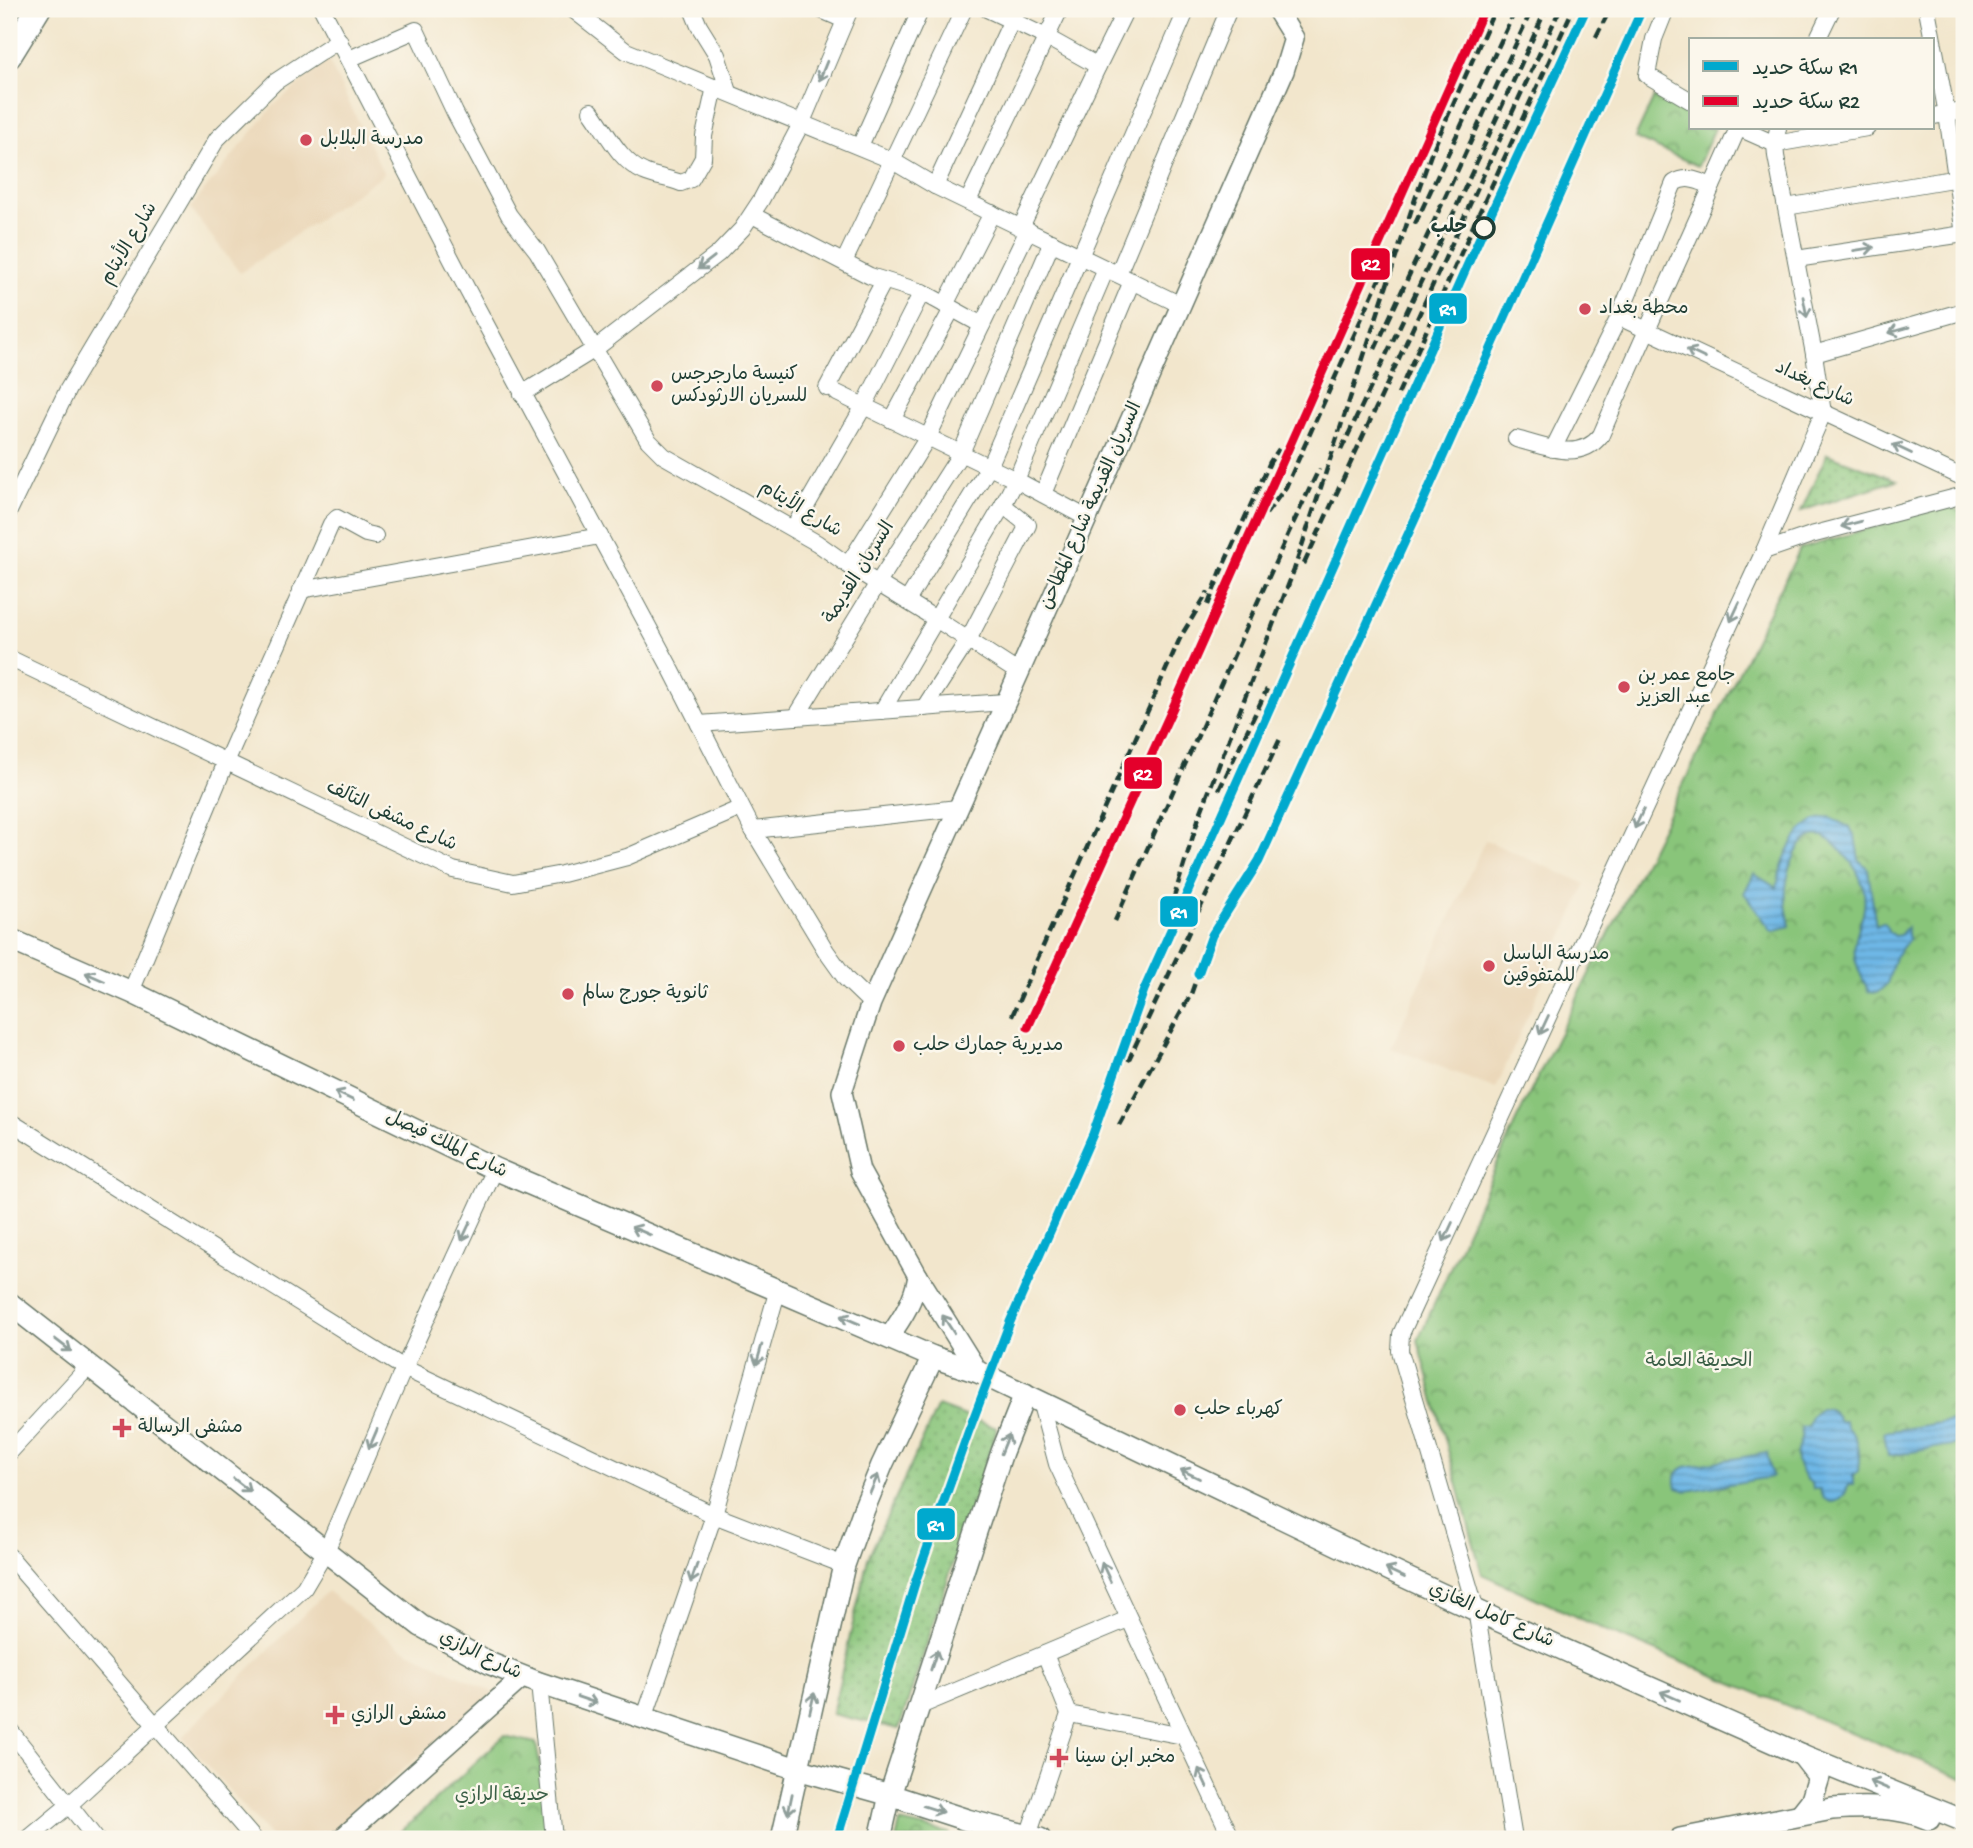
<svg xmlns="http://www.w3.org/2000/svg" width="1973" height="1848" font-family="'Gochi Hand','Playpen Sans Arabic',sans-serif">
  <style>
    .built { fill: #ebd8ba }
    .grass { fill: url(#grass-dots); stroke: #548157; stroke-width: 2 }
    .park { fill: url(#park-crowns); stroke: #548157; stroke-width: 2 }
    .water { fill: url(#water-rules); stroke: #467a8d; stroke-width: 2 }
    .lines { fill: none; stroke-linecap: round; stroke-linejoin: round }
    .minor-casing { stroke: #697869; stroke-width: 18 }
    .tertiary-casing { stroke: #697869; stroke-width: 22 }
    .secondary-casing { stroke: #697869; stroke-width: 24 }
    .primary-casing { stroke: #697869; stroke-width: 27 }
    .minor { stroke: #fff; stroke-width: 16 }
    .tertiary { stroke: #fff; stroke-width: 19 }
    .secondary { stroke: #fff; stroke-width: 21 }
    .primary { stroke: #fff; stroke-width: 24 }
    .rail { stroke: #1f3d34; stroke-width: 4.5; stroke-dasharray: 10 5; stroke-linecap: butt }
    .rail-1-casing { stroke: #fbf7ec; stroke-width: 14 }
    .rail-2-casing { stroke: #fbf7ec; stroke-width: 14 }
    .rail-1 { stroke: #00a9ce; stroke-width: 9 }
    .rail-2 { stroke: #e4002b; stroke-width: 9 }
    .oneway { stroke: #8f9e9a }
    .poi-dot { fill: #d1495b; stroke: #fbf7ec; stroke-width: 2.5 }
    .stop-dot { fill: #fbf7ec; stroke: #1f3d34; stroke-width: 3.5 }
    .labels { text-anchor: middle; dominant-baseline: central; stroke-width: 5; stroke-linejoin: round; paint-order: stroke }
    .poi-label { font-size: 19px; fill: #1f3d34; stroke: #fbf7ec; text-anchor: start }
    .stop-label { font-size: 19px; font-weight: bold; fill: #1f3d34; stroke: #fbf7ec; text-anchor: end }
    .street-label { font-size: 19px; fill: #1f3d34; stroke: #fbf7ec }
    .park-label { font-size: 19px; fill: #3a5f46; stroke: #fbf7ec }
    .line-badge { stroke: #fbf7ec; stroke-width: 2.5 }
    .badge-label { font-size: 19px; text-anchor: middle; font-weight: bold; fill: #fff }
  </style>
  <defs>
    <pattern id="grass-dots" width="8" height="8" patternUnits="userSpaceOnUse" patternTransform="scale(1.75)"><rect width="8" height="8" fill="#89c57a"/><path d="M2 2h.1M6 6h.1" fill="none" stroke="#6fa165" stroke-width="1.8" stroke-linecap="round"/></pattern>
    <pattern id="park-crowns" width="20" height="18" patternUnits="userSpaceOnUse" patternTransform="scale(1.75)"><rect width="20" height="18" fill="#89c57a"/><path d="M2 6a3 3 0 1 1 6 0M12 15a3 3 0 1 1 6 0" fill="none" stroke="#6fa165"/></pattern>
    <pattern id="water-rules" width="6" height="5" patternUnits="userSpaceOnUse" patternTransform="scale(1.75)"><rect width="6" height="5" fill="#6eb7e6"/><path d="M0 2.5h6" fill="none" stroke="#5a96bb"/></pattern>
  </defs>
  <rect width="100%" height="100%" fill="#fbf7ec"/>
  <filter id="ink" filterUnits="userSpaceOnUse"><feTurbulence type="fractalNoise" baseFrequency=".0143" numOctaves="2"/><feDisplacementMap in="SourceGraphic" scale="14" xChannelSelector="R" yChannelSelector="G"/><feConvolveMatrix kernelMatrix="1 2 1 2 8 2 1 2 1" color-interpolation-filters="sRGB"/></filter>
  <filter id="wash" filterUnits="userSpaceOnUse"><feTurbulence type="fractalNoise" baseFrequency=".00686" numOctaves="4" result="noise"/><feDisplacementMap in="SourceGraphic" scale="28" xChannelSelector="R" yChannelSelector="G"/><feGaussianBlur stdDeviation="1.57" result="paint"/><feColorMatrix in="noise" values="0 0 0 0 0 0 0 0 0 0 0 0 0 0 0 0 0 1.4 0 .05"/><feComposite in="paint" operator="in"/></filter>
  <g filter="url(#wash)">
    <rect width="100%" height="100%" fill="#f2e6cc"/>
    <g class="built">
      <polygon points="328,60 384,174 240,273 190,208 274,105"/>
      <polygon points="1485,840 1586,884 1496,1088 1391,1048"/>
      <polygon points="327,1591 399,1646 494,1693 389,1781 326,1839 272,1839 182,1737"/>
    </g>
    <g class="grass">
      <polygon points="1827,454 1897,480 1801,511"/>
      <polygon points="938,1406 997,1428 899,1729 832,1714 868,1558"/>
    </g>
    <g class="park">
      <polygon points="1654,97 1691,113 1691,128 1715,128 1698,166 1635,138"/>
      <polygon points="1946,505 1964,513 1964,1779 1612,1633 1482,1574 1418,1340 1516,1121 1800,549"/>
      <polygon points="504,1736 536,1743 553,1839 393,1839"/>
      <polygon points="900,1822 949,1833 948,1839 896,1839"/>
    </g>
    <g class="water">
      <path d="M1829,817L1849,827L1855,836L1859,860L1868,869L1876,926L1884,922L1889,932L1894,936L1900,935L1907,927L1909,939L1895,957L1887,984L1877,993L1869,992C1864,982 1857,969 1855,957C1853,941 1859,928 1863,914C1871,880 1849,855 1824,836C1820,836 1817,835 1813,836C1792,843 1784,885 1786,904C1787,912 1789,919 1790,926L1772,931L1744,893L1754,874L1777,888C1780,865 1792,834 1813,821C1818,819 1824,818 1829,817Z"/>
      <path d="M1820,1408C1831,1408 1834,1412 1839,1421H1845L1846,1427C1861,1438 1860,1454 1858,1471L1853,1476V1485H1848C1845,1503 1824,1510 1820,1489H1813L1812,1484C1799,1474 1793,1460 1799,1444C1801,1437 1803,1435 1801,1427L1808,1426C1810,1417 1812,1413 1820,1408Z"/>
      <polygon points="1964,1419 1964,1443 1888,1456 1884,1432"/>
      <path d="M1767,1453L1772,1477L1687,1491L1677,1488C1674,1478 1676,1471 1685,1467Z"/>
    </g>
  </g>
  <g filter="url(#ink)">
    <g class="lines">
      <g class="minor-casing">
        <g id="minor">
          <polyline points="322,9 468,291 672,671 753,830 826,951 846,979 871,1003"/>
          <polyline points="572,9 626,51 891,160 935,186 1181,305"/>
          <polyline points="692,9 699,26 717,55 729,92"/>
          <polyline points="819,9 844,20"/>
          <polyline points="987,9 1046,37 1098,66 1126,9"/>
          <polyline points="1666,9 1654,39 1647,75 1691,101"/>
          <polyline points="1927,9 1947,114 1964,235"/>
          <polyline points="1817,40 1832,9"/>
          <polyline points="349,59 416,30 455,113 509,215 537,251 648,440 664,456 817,543 848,565 939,621 1019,673"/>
          <path d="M591,111C606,131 620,162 644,172C655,177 668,178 681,183L691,179L703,158L704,136L715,87"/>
          <polyline points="1933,116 1964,111"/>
          <polyline points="1739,128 1775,144 1867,128"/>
          <polyline points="860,146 921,9"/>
          <polyline points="935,186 1017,9"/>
          <polyline points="968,201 1060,9"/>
          <polyline points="1786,207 1964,177"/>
          <polyline points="752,215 870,276 922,292 982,325"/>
          <polyline points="1021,227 1098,66"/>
          <polyline points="1796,259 1964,234"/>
          <polyline points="844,262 964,9"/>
          <polyline points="1118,274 1229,9"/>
          <polyline points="945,305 992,213"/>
          <polyline points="1619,317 1964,478"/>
          <polyline points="1814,354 1964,311"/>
          <polyline points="827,388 884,281"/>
          <polyline points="837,393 1016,480 1087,518"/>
          <polyline points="522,394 595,349 718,254 742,229 761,200 802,122 850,9"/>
          <polyline points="892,420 952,309"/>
          <path d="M1516,439C1544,446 1580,463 1601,435C1645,332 1693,230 1738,128"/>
          <path d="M1553,449L1619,317L1674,183C1687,175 1698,181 1712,186"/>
          <polyline points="1043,494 1132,281"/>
          <polyline points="9,511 68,389 217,139 275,82 339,40"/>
          <polyline points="793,529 864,406 922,292"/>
          <polyline points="1764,551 1811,535 1964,495"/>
          <polyline points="848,565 928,437 1028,230"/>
          <polyline points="301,590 600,536"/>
          <polyline points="907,601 989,467 1187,9"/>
          <polyline points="9,658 453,870 513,883 562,874 627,857 741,808"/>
          <polyline points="924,708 968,640 1028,525 1003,505"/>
          <polyline points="882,711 1003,505 1016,480 1106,269"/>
          <polyline points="796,717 878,583 961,453 1052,242"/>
          <polyline points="699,724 1005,702"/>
          <polyline points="753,830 958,808"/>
          <polyline points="131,992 226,762 331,524 337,518 366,534 375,536"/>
          <polyline points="9,1121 404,1368 714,1515 844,1565"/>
          <polyline points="1040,1401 1057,1464 1232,1839"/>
          <polyline points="9,1453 90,1365"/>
          <polyline points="9,1556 254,1839"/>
          <polyline points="539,1683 554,1839"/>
          <polyline points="920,1706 1128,1619"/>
          <polyline points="1069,1714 1183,1736"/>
          <polyline points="644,1719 714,1515 778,1289"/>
          <polyline points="9,1729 96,1839"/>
          <polyline points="1028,1836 1069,1714 1045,1654"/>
          <polyline points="28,1839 69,1805 304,1588 326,1551 404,1368 495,1169"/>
          <polyline points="1514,1839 1476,1610 1400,1351 1401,1334 1764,551 1823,413 1814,354 1776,156 1775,144 1778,128"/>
        </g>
      </g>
      <g class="tertiary-casing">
        <g id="tertiary">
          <path d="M889,1337C903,1317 914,1300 918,1276"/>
          <polyline points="978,1372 918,1276 860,1171 842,1092 871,1003 1019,673 1284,71 1294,38 1276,9"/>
          <polyline points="341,1839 523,1677"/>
        </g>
      </g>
      <g class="secondary-casing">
        <g id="secondary">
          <polyline points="9,939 131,992 495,1169 933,1357 978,1372 1392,1571 1497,1620 1802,1755 1964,1821"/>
          <polyline points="9,1303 421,1626 491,1664 539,1683 797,1769 890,1795 967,1820 1040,1839"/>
          <polyline points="1801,1814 1812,1800 1819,1777 1802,1755"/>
          <polyline points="782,1839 844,1565 864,1509 882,1465 933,1357"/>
          <polyline points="880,1839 890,1795 1002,1452 1025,1394"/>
          <path d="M1680,1839L1832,1809C1865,1807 1898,1806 1929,1819"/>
        </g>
      </g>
      <g class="primary-casing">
        <polyline id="primary" points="9,56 38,9"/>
      </g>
      <use href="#minor" class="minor"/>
      <use href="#tertiary" class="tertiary"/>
      <use href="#secondary" class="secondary"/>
      <use href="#primary" class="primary"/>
      <g class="rail">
        <polyline points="1596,37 1610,9"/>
        <polyline points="1415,224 1516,9"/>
        <polyline points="1375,349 1532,9"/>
        <polyline points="1398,394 1474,224 1573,9"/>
        <polyline points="1341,450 1454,212 1546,9"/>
        <polyline points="1266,514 1286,487 1381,275"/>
        <polyline points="1304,564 1560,9"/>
        <polyline points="1208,605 1221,571 1270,462 1279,449"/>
        <polyline points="1219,790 1267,689"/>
        <polyline points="1169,913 1199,817 1294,570 1413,205 1431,154 1495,9"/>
        <polyline points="1115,921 1288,534 1319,469"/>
        <polyline points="1012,1016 1181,636 1208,592"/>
        <polyline points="1028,1027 1175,703 1484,9"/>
        <polyline points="1128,1061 1280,739"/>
        <polyline points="1119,1125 1191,994 1212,935 1259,861 1425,497 1642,9"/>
        <polyline points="1059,1210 1093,1134 1144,990 1484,228 1586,9"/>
      </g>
      <g class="rail-1-casing">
        <g id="rail-1">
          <polyline points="1198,974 1212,935 1259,861 1425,497 1642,9"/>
          <polyline points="837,1839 916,1580 968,1433 1010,1322 1093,1134 1144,990 1484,228 1586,9"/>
        </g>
      </g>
      <g class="rail-2-casing">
        <polyline id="rail-2" points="1028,1027 1175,703 1484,9"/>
      </g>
      <use href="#rail-1" class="rail-1"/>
      <use href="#rail-2" class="rail-2"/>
    </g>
    <defs><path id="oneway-shaft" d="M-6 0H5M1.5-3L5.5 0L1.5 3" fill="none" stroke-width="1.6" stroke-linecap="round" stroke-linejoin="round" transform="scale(1.75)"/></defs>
    <g class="oneway">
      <use href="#oneway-shaft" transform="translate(823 71) rotate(112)"/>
      <use href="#oneway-shaft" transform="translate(1864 249) rotate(-9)"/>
      <use href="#oneway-shaft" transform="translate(706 263) rotate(142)"/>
      <use href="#oneway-shaft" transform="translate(1805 307) rotate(79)"/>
      <use href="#oneway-shaft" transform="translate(1899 330) rotate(164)"/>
      <use href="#oneway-shaft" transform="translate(1696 354) rotate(-155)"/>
      <use href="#oneway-shaft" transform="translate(1902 449) rotate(-155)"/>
      <use href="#oneway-shaft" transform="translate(1851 524) rotate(165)"/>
      <use href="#oneway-shaft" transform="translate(1735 612) rotate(115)"/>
      <use href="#oneway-shaft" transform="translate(1639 819) rotate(115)"/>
      <use href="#oneway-shaft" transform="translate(95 977) rotate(-156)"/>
      <use href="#oneway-shaft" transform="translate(1544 1025) rotate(115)"/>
      <use href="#oneway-shaft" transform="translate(344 1096) rotate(-154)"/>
      <use href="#oneway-shaft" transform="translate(466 1231) rotate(115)"/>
      <use href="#oneway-shaft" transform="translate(641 1231) rotate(-157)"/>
      <use href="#oneway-shaft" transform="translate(1448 1232) rotate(115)"/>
      <use href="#oneway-shaft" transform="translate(850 1320) rotate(-157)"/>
      <use href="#oneway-shaft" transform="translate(948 1324) rotate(-123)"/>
      <use href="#oneway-shaft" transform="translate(63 1345) rotate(37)"/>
      <use href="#oneway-shaft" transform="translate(759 1355) rotate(106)"/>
      <use href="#oneway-shaft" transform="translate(373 1439) rotate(113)"/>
      <use href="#oneway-shaft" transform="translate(1005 1444) rotate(-68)"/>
      <use href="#oneway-shaft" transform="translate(1190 1474) rotate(-154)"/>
      <use href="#oneway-shaft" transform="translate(874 1484) rotate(-67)"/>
      <use href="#oneway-shaft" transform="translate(242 1485) rotate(38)"/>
      <use href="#oneway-shaft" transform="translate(1106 1572) rotate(-115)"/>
      <use href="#oneway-shaft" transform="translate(694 1573) rotate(109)"/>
      <use href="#oneway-shaft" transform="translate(1395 1573) rotate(-155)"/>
      <use href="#oneway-shaft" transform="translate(934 1660) rotate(-72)"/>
      <use href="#oneway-shaft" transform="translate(1670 1696) rotate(-156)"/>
      <use href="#oneway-shaft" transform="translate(587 1700) rotate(19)"/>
      <use href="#oneway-shaft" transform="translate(812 1703) rotate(-77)"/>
      <use href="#oneway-shaft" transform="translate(1203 1778) rotate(-115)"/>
      <use href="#oneway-shaft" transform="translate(1879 1785) rotate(-157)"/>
      <use href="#oneway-shaft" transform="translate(790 1804) rotate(102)"/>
      <use href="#oneway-shaft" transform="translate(933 1809) rotate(18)"/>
    </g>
  </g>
  <g class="poi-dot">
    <circle cx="306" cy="140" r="7"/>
    <circle cx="1585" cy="309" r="7"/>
    <circle cx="657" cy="386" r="7"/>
    <circle cx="1624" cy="687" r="7"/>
    <circle cx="1489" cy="966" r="7"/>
    <circle cx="568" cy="994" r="7"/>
    <circle cx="899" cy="1046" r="7"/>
    <circle cx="1180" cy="1410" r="7"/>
    <path d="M118.5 1417.5h7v7h7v7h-7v7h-7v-7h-7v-7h7z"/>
    <path d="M331.5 1704.5h7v7h7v7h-7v7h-7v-7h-7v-7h7z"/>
    <path d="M1055.5 1747.5h7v7h7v7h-7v7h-7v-7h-7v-7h7z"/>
  </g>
  <circle class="stop-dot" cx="1484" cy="228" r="10"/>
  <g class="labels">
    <g class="poi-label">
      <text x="320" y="140">مدرسة البلابل</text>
      <text x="1599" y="309">محطة بغداد</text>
      <text x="671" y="375">كنيسة مارجرجس<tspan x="671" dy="22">للسريان الارثودكس</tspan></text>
      <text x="1638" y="676">جامع عمر بن<tspan x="1638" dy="22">عبد العزيز</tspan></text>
      <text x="1503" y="955">مدرسة الباسل<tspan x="1503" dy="22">للمتفوقين</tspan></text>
      <text x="582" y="994">ثانوية جورج سالم</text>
      <text x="913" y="1046">مديرية جمارك حلب</text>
      <text x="1194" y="1410">كهرباء حلب</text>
      <text x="138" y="1428">مشفى الرسالة</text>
      <text x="351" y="1715">مشفى الرازي</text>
      <text x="1075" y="1758">مخبر ابن سينا</text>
    </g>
    <g class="stop-label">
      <text x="1467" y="228">حلب</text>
    </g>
    <g class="street-label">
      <text transform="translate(130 244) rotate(-59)">شارع الأيتام</text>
      <text transform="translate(1814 385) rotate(25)">شارع بغداد</text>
      <text transform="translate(1092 506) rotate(-66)">السريان القديمة شارع المطاحن</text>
      <text transform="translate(800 510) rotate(31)">شارع الأيتام</text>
      <text transform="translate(860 573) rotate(-58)">السريان القديمة</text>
      <text transform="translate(391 817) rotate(25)">شارع مشفى التآلف</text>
      <text transform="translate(446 1145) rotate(26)">شارع الملك فيصل</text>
      <text transform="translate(1491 1616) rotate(24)">شارع كامل الغازي</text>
      <text transform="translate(480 1656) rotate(26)">شارع الرازي</text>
    </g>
    <g class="park-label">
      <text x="1699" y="1362">الحديقة العامة</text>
      <text x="502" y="1796">حديقة الرازي</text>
    </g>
  </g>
  <g class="line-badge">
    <rect x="1350" y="247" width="41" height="34" rx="7" fill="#e4002b"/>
    <rect x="1428" y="292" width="40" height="33" rx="7" fill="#00a9ce"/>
    <rect x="1123" y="756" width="40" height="34" rx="7" fill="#e4002b"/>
    <rect x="1159" y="895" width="40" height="33" rx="7" fill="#00a9ce"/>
    <rect x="916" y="1507" width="40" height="34" rx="7" fill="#00a9ce"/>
  </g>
  <g class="badge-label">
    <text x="1371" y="270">R2</text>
    <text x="1448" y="315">R1</text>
    <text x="1143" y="780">R2</text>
    <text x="1179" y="918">R1</text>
    <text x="936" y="1531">R1</text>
  </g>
  <rect width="1973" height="1848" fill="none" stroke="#fbf7ec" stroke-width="35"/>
  <rect x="1689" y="38" width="245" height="91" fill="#fbf7ec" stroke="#a3ada2" stroke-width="2"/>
  <rect x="1703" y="61" width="35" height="10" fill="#00a9ce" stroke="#a3ada2" stroke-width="2"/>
  <text x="1752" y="74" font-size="21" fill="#1f3d34">سكة حديد R1</text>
  <rect x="1703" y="96" width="35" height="10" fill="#e4002b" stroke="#a3ada2" stroke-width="2"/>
  <text x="1752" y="108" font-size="21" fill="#1f3d34">سكة حديد R2</text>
</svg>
